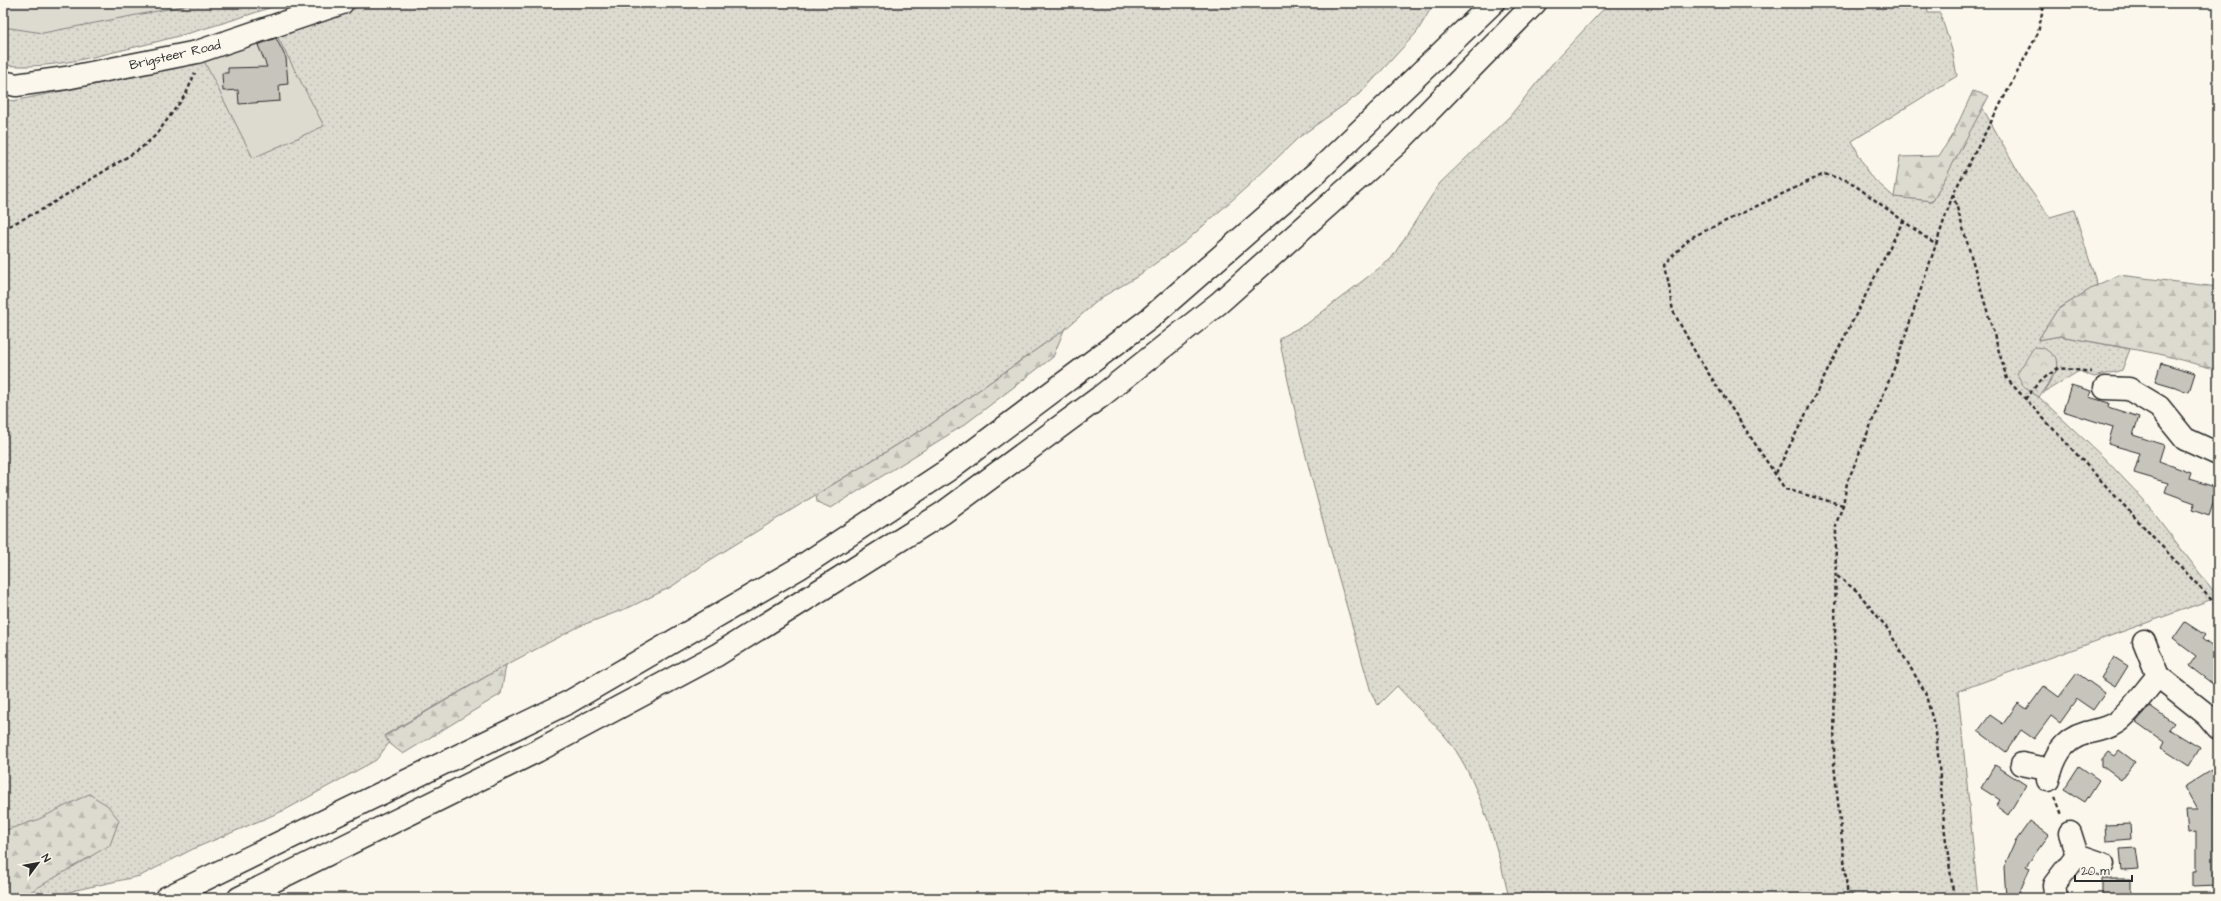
<svg xmlns="http://www.w3.org/2000/svg" width="2221" height="901" font-family="'Architects Daughter',sans-serif">
  <style>
    .grass { fill: url(#grass-dots); stroke: #84827e }
    .forest { fill: url(#forest-firs); stroke: #84827e }
    .park { fill: url(#park-crowns); stroke: #84827e }
    .garden { fill: #dddad0; stroke: #84827e }
    .building { fill: #c7c4bc; stroke: #2b2b2b }
    .lines { fill: none; stroke-linecap: round; stroke-linejoin: round }
    .minor-casing { stroke: #2b2b2b; stroke-width: 25 }
    .highway-casing { stroke: #2b2b2b; stroke-width: 25 }
    .path { stroke: #2b2b2b; stroke-width: 2.5; stroke-dasharray: 4 3; stroke-linecap: butt }
    .minor { stroke: #fbf7ec; stroke-width: 22 }
    .highway { stroke: #fbf7ec; stroke-width: 22 }
    .labels { text-anchor: middle; dominant-baseline: central; stroke-width: 4; stroke-linejoin: round; paint-order: stroke }
    .street-label { font-size: 13px; fill: #2b2b2b; stroke: #fbf7ec }
  </style>
  <defs>
    <pattern id="grass-dots" width="8" height="8" patternUnits="userSpaceOnUse"><rect width="8" height="8" fill="#dddad0"/><path d="M2 2h.1M6 6h.1" fill="none" stroke="#bebbb3" stroke-width="1.8" stroke-linecap="round"/></pattern>
    <pattern id="forest-firs" width="22" height="20" patternUnits="userSpaceOnUse"><rect width="22" height="20" fill="#dddad0"/><path d="M5 1l3.5 6h-7zM16 11l3.5 6h-7z" fill="#bebbb3"/></pattern>
    <pattern id="park-crowns" width="20" height="18" patternUnits="userSpaceOnUse"><rect width="20" height="18" fill="#dddad0"/><path d="M2 6a3 3 0 1 1 6 0M12 15a3 3 0 1 1 6 0" fill="none" stroke="#bebbb3"/></pattern>
  </defs>
  <rect width="100%" height="100%" fill="#fbf7ec"/>
  <filter id="ink" filterUnits="userSpaceOnUse"><feTurbulence type="fractalNoise" baseFrequency=".025" numOctaves="2"/><feDisplacementMap in="SourceGraphic" scale="8" xChannelSelector="R" yChannelSelector="G"/><feConvolveMatrix kernelMatrix="1 2 1 2 8 2 1 2 1" color-interpolation-filters="sRGB"/></filter>
  <g filter="url(#ink)">
    <g class="grass">
      <path d="M3,3H283C227,23 172,39 114,52C77,61 41,69 3,65Z"/>
      <polygon points="370,3 1434,3 1417,32 1362,92 1298,138 1249,185 1185,242 1135,278 1102,297 1064,330 931,424 710,560 671,587 630,607 580,626 506,665 385,735 389,743 376,760 285,810 193,849 140,876 76,890 51,898 3,898 3,98 13,101 200,63"/>
      <path d="M1609,3H1927L1928,13H1940L1952,50L1957,76L1852,141L1869,175L1894,197L1933,201L1982,107L2023,180L2050,217L2074,210L2097,285L2057,310L2038,340L2060,336L2130,349L2122,370C2113,373 2104,374 2094,377L2079,371L2043,393L2058,368L2024,387L2039,397L2105,459L2143,499L2218,597L1958,691L1978,898H1509C1498,849 1477,772 1444,735C1429,718 1412,703 1397,686L1378,705L1371,692C1338,575 1303,458 1279,338L1308,323L1391,259L1440,183L1510,116L1552,64Z"/>
    </g>
    <g class="forest">
      <polygon points="1973,91 1989,96 1933,201 1894,197 1900,157 1939,156 1954,132"/>
      <polygon points="2119,275 2218,287 2218,370 2159,354 2060,336 2038,340 2057,310 2097,285"/>
      <polygon points="1064,330 1053,357 964,425 831,508 817,502 816,495 931,424"/>
      <polygon points="506,665 501,694 403,754 389,743 385,736"/>
      <polygon points="89,794 107,805 119,820 110,845 20,898 3,898 3,831 37,820"/>
    </g>
    <polygon class="park" points="2034,347 2044,348 2057,358 2058,368 2039,397 2024,387 2017,374"/>
    <g class="garden">
      <polygon points="3,3 199,3 43,33 3,27"/>
      <polygon points="277,36 324,126 253,158 204,61"/>
    </g>
    <g class="building">
      <polygon points="276,38 286,58 288,84 279,85 280,101 239,104 238,90 223,91 222,73 228,73 228,68 267,67 258,45"/>
      <polygon points="2161,363 2195,373 2189,392 2155,382"/>
      <polygon points="2071,385 2091,391 2089,397 2109,403 2108,407 2139,417 2133,435 2164,445 2159,461 2191,473 2189,479 2218,488 2209,516 2192,510 2195,503 2165,492 2168,483 2134,473 2140,453 2108,444 2113,427 2063,411"/>
      <polygon points="2185,622 2205,635 2202,639 2218,651 2218,688 2189,666 2196,656 2173,639"/>
      <polygon points="2114,657 2128,666 2115,687 2101,678"/>
      <polygon points="2077,673 2105,693 2093,710 2077,699 2060,723 2051,716 2034,739 2021,730 2006,752 1978,731 1990,715 2003,724 2018,703 2027,709 2044,686 2059,697"/>
      <polygon points="2150,706 2174,723 2169,729 2200,748 2189,766 2161,748 2164,742 2136,722"/>
      <polygon points="2119,750 2135,762 2121,780 2102,766 2102,759 2108,752 2114,756"/>
      <polygon points="1995,765 2026,785 2008,815 1996,806 2000,800 1981,788"/>
      <polygon points="2079,766 2099,780 2085,802 2064,789"/>
      <polygon points="2211,770 2218,781 2218,788 2214,790 2218,886 2193,887 2193,871 2196,871 2196,832 2188,833 2186,810 2197,810 2184,787"/>
      <polygon points="2030,821 2049,835 2026,866 2030,868 2017,898 2006,898 2004,867 2015,842"/>
      <polygon points="2130,824 2131,839 2106,841 2105,825"/>
      <polygon points="2136,848 2139,869 2122,870 2120,849"/>
      <rect x="2102" y="879" width="29" height="19"/>
    </g>
    <g class="lines">
      <g class="minor-casing">
        <g id="minor">
          <polyline points="3,82 16,85 66,78 197,52 342,3"/>
          <polyline points="2105,388 2129,389 2159,407 2185,439 2218,454"/>
          <polyline points="2144,641 2158,676"/>
          <polyline points="2022,764 2051,770"/>
          <path d="M2048,780C2054,758 2061,740 2086,733C2098,730 2107,729 2117,722C2131,712 2146,689 2158,676L2207,715L2218,728"/>
          <polyline points="2077,855 2103,864"/>
          <polyline points="2056,898 2054,885 2077,855 2070,833"/>
        </g>
      </g>
      <g class="highway-casing">
        <g id="highway">
          <polyline points="166,898 569,702 799,568 948,470 1149,319 1317,172 1493,3"/>
          <polyline points="239,898 537,751 717,655 943,513 1100,397 1219,303 1397,144 1535,3"/>
        </g>
      </g>
      <g class="path">
        <polyline points="1953,194 2007,379 2218,607"/>
        <polyline points="3,229 43,209 140,149 156,135 186,94 195,73"/>
        <polyline points="2025,399 2039,382 2058,368 2092,372"/>
        <polyline points="1776,473 1903,221"/>
        <polyline points="1843,505 1785,489 1699,359 1673,311 1664,265 1690,238 1824,174 1849,181 1936,245"/>
        <polyline points="1837,576 1857,591 1887,628 1925,692 1936,732 1945,834 1954,898"/>
        <polyline points="2055,797 2062,815"/>
        <polyline points="1848,898 1834,764 1836,524 1843,505 1847,483 1895,366 1953,194 2038,33 2044,3"/>
      </g>
      <use href="#minor" class="minor"/>
      <use href="#highway" class="highway"/>
    </g>
  </g>
  <g class="labels">
    <g class="street-label">
      <text transform="translate(175 55) rotate(-13)">Brigsteer Road</text>
    </g>
  </g>
  <rect width="2221" height="901" fill="none" stroke="#fbf7ec" stroke-width="16"/>
  <rect x="8" y="8" width="2205" height="885" fill="none" stroke="#2b2b2b" stroke-width="1.5" filter="url(#ink)"/>
  <g transform="translate(38 863) rotate(58)" stroke="#fbf7ec" stroke-width="3" paint-order="stroke">
  <path d="M0-3L7 15L0 10L-7 15Z" fill="#2b2b2b"/>
  <text y="-6" font-size="11" font-weight="bold" text-anchor="middle" fill="#2b2b2b">N</text>
  </g>
  <path d="M2075 875v6h57v-6" fill="none" stroke="#2b2b2b" stroke-width="2"/>
  <text x="2081" y="875" font-size="12" fill="#2b2b2b" stroke="#fbf7ec" stroke-width="3" paint-order="stroke">20 m</text>
</svg>
